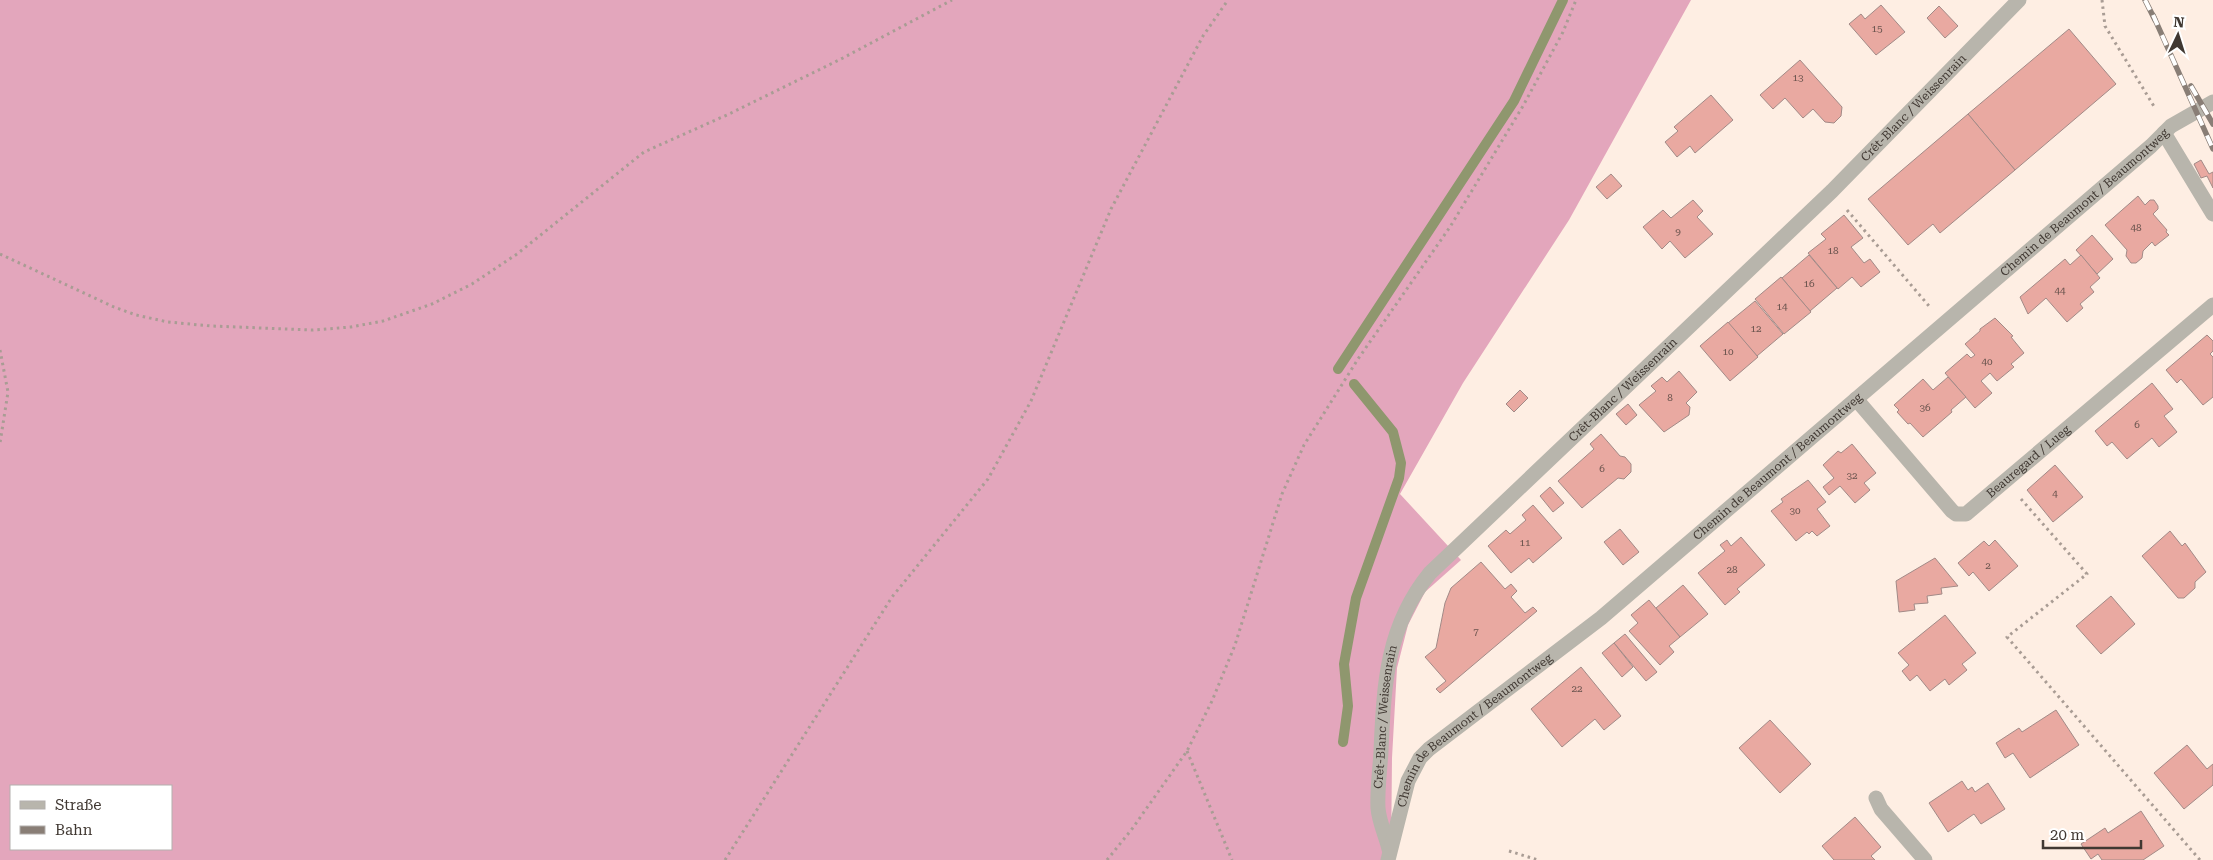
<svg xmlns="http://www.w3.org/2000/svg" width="2213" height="860" font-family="'Roboto Serif',serif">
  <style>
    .forest { fill: #e3a6bc; fill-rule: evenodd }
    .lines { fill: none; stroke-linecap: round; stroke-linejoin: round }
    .stream { stroke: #8f976e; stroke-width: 10 }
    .building { fill: #e9a9a1; stroke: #a28a87 }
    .path { stroke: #a99c94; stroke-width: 3; stroke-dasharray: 2.5 4; stroke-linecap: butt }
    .lane { stroke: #b8b5ac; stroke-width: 15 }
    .street { stroke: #b8b5ac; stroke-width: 15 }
    .rail-casing { stroke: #897e76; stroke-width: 5.5 }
    .rail { stroke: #fff; stroke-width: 4; stroke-dasharray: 11; stroke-linecap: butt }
    .labels { text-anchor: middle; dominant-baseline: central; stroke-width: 4; stroke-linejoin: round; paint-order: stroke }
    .number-label { font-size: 10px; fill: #6a544e }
    .street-label { font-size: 12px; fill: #403832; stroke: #fff }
  </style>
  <rect width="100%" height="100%" fill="#feeee3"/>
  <path class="forest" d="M0,0H1691L1569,220L1463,383L1400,494L1461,560L1425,592L1408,625L1397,668L1392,758L1391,860H0ZM11,786H171V849H11Z"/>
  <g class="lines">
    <g class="stream">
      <polyline points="1338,369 1514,101 1563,0"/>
      <polyline points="1343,742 1348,706 1344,664 1356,598 1399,478 1401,463 1393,432 1354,384"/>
    </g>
  </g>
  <g class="building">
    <polygon points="1881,5 1905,32 1876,55 1849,24 1861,14 1865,19"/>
    <polygon points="1939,6 1958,26 1945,38 1927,18"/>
    <polygon points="2069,29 2116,84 2015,170 1968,114"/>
    <polygon points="1800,60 1842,107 1841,116 1834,123 1825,122 1813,109 1803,118 1785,98 1773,109 1760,95"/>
    <polygon points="1711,95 1733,120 1695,153 1690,146 1677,157 1665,142 1678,131 1674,127"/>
    <polygon points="1968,114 2015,170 1940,233 1933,224 1908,245 1868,199"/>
    <polygon points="2201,160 2209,174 2213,172 2213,188 2207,176 2201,178 2194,164"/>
    <polygon points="1611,174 1622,186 1607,199 1596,187"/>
    <polygon points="2138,196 2145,205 2150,200 2154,200 2158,206 2158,209 2153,214 2167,230 2166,232 2169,235 2155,246 2152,242 2143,251 2142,258 2136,263 2131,263 2126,256 2127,250 2105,225"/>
    <polygon points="1693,200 1703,211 1697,217 1713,234 1685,258 1670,241 1662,249 1643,227 1663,210 1671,218"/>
    <polygon points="1844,215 1863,238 1851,247 1864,263 1870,259 1880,272 1861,287 1852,277 1838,289 1808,253 1826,239 1821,234"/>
    <polygon points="2092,235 2113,259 2097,274 2076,250"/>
    <polygon points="1809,255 1837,288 1810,311 1782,278"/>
    <polygon points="2081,255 2100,278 2090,287 2094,292 2080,304 2083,308 2067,322 2046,298 2028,314 2020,297 2065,259 2070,265"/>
    <polygon points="1781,277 1811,312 1784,334 1755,299"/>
    <polygon points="1755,301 1783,334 1757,356 1728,323"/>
    <polygon points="1995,318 2013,336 2011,337 2024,353 2011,364 2014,367 1997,381 1990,373 1981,381 1992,393 1975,408 1945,373 1967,354 1971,358 1975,355 1965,344 1980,331 1980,329"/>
    <polygon points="1728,322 1758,357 1730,381 1700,346"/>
    <polygon points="2207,335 2213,341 2213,351 2210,354 2213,357 2213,397 2203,405 2181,379 2177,383 2166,370"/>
    <polygon points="1679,371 1697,392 1686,403 1690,407 1689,415 1664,432 1639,405 1656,391 1651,386 1662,377 1667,382"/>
    <polygon points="1948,377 1966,397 1951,410 1952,412 1923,437 1910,423 1908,424 1897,412 1899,410 1894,405 1923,379 1933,390"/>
    <polygon points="2152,383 2173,409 2164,416 2177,432 2159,447 2152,438 2127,459 2112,442 2107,446 2095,431"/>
    <polygon points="1520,390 1528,398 1514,412 1506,404"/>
    <polygon points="1628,404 1637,415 1626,425 1616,414"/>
    <polygon points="1601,434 1620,456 1625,457 1631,464 1631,472 1624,479 1618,478 1582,508 1558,481 1594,449 1590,444"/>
    <polygon points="1852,444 1876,473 1864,483 1870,490 1855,503 1840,486 1829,495 1823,487 1834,478 1823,465 1838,451 1841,453"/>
    <polygon points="2055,465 2083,497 2053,522 2027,490"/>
    <polygon points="1808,480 1826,502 1817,509 1830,526 1817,536 1812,531 1809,534 1807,532 1796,541 1771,511 1783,502 1781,499"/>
    <polygon points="1550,487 1564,503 1553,512 1540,496"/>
    <polygon points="1533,505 1562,538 1533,563 1529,558 1511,573 1488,546 1506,530 1510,534 1526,520 1522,515"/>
    <polygon points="1620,529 1639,552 1623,565 1604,542"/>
    <polygon points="2170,531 2182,546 2185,543 2206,572 2195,582 2195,588 2184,598 2178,598 2142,556"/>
    <polygon points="1741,537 1765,565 1737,589 1740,592 1725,605 1698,573 1725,551 1720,545 1727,540 1731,546"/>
    <polygon points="1995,540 2018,566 1989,591 1973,572 1969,576 1958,563 1984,541 1989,546"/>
    <polygon points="1935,558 1958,586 1941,588 1942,594 1927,596 1928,603 1914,604 1915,610 1899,612 1896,581"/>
    <polygon points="1481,562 1505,589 1511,584 1517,591 1511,597 1525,613 1533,607 1537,611 1440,693 1436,689 1446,681 1425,657 1436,648 1445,603 1451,588"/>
    <polygon points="1683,585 1708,614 1680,637 1656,608"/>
    <polygon points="2111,596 2135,624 2101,654 2076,626"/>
    <polygon points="1649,600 1680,637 1669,646 1674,652 1660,665 1629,631 1638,623 1631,615"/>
    <polygon points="1945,615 1976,653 1962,664 1967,670 1949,685 1945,679 1930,691 1917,675 1910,681 1902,671 1909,665 1898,653"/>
    <polygon points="1625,634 1657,672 1646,681 1614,643"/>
    <polygon points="1614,643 1633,667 1622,677 1602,653"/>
    <polygon points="1581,667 1621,716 1604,730 1595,719 1562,747 1531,709"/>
    <polygon points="2056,710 2079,745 2030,778 2013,753 2005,758 1996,743 2019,728 2022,732"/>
    <polygon points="1770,720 1811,764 1780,793 1739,748"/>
    <polygon points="2187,745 2207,769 2213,764 2213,785 2184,809 2154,773"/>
    <polygon points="1962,781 1968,790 1972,787 1975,792 1988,783 2005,809 1981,824 1974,814 1948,832 1929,803"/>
    <polygon points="2141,811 2164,846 2143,860 2102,860 2098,854 2091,859 2081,844 2105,828 2108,833"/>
    <polygon points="1855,817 1881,847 1871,856 1875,860 1834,860 1822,846"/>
  </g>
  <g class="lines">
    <g class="path">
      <polyline points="2102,0 2105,26 2155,108"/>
      <polyline points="1847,210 1929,306"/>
      <polyline points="0,254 114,307 136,315 168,322 211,326 313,330 351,327 383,321 432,304 472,284 517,254 644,152 729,114 841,59 952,0"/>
      <polyline points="0,350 8,392 0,443"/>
      <polyline points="2021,499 2087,574 2007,637 2200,860"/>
      <polyline points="1187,751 1232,860"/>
      <polyline points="1509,851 1538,860"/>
      <polyline points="725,860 892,597 988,479 1031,401 1111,209 1203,36 1228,0"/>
      <polyline points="1107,860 1132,829 1187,751 1212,701 1235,645 1282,494 1304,445 1358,359 1450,227 1523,106 1563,32 1576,0"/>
    </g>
    <polyline class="lane" points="2164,133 2213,214"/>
    <g class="street">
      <path id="s1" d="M1856,399L1952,511L1956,514H1966L2213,305"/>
      <polyline points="1876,798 1881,809 1925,860"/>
      <path id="s2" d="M1389,849C1386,836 1379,822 1378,808C1377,790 1380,770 1381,751C1384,685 1386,627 1430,573L1832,191L2019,0"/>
      <path id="s3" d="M1388,860L1408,781L1420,758L1429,749L1601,618L2151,146L2171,126L2213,102"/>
    </g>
    <g class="rail-casing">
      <g id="rail">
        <polyline points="2145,0 2155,20"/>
        <polyline points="2153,15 2213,149"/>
        <polyline points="2191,86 2213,124"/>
      </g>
    </g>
    <use href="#rail" class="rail"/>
  </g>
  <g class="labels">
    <g class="number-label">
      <text x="1877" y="28">15</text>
      <text x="1798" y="77">13</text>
      <text x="2136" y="227">48</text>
      <text x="1678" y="231">9</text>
      <text x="1833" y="250">18</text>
      <text x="1809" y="283">16</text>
      <text x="2060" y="290">44</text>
      <text x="1782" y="306">14</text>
      <text x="1756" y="328">12</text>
      <text x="1728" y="351">10</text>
      <text x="1987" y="361">40</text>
      <text x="1670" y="397">8</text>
      <text x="1925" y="407">36</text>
      <text x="2137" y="424">6</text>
      <text x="1602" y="468">6</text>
      <text x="1852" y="475">32</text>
      <text x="2055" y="493">4</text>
      <text x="1795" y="510">30</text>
      <text x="1525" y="542">11</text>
      <text x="1988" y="565">2</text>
      <text x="1732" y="569">28</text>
      <text x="1476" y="631">7</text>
      <text x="1577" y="688">22</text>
    </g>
    <g class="street-label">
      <text stroke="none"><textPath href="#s2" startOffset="959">Crêt-Blanc / Weissenrain</textPath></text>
      <text stroke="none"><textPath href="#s3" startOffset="974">Chemin de Beaumont / Beaumontweg</textPath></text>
      <text stroke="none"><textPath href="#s2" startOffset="554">Crêt-Blanc / Weissenrain</textPath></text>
      <text stroke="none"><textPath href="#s1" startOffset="244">Beauregard / Lueg</textPath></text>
      <text stroke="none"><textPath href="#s3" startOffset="569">Chemin de Beaumont / Beaumontweg</textPath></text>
      <text stroke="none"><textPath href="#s2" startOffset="134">Crêt-Blanc / Weissenrain</textPath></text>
      <text stroke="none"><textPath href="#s3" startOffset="164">Chemin de Beaumont / Beaumontweg</textPath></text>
    </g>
  </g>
  <rect x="10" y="785" width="162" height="65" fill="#ffffff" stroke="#b3afad"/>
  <rect x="20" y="801" width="25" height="8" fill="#b8b5ac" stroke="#b3afad"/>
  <text x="55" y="810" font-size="15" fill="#403832">Straße</text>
  <rect x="20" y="826" width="25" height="8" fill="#897e76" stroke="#b3afad"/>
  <text x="55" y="835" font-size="15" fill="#403832">Bahn</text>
  <g transform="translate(2178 35) rotate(4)" stroke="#ffffff" stroke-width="4" paint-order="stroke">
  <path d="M0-4L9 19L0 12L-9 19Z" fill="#403832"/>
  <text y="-8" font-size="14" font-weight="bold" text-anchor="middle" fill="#403832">N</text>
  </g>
  <path d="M2043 840v8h98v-8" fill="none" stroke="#403832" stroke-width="2.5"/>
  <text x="2050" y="840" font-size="15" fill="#403832" stroke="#ffffff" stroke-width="4" paint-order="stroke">20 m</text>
</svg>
